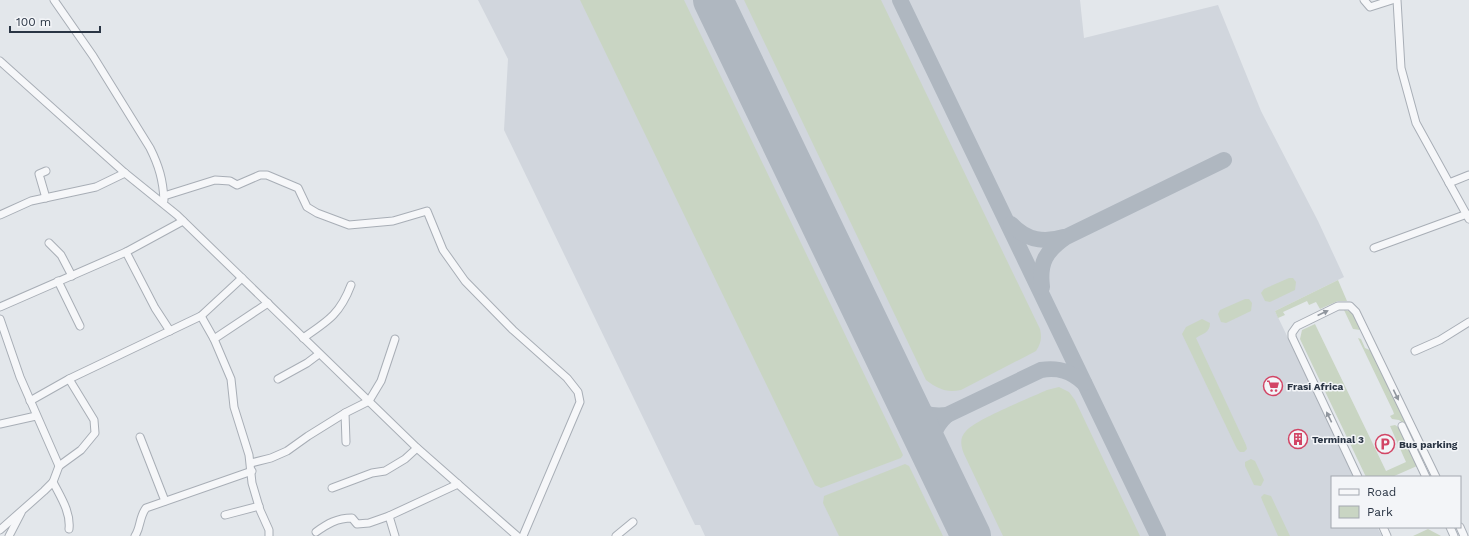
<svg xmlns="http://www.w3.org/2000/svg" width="1469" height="536" font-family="'Work Sans',sans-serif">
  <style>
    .built { fill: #d1d6dd }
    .green { fill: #c9d5c3 }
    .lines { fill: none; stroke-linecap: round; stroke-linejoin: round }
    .taxiway { stroke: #afb7c0; stroke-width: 16 }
    .runway { stroke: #afb7c0; stroke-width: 40 }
    .minor-casing { stroke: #a8aeb6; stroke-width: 9 }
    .minor { stroke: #f6f7f9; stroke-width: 7 }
    .oneway { fill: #90969e }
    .labels { text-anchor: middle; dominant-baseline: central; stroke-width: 3; stroke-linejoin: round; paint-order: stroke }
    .poi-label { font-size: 10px; font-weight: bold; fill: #2a3544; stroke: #f3f5f8; text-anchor: start }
  </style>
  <rect width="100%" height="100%" fill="#e3e7eb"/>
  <polygon class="built" points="478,0 1080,0 1084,38 1218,5 1261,111 1318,221 1344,277 1275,311 1355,477 1332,477 1332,527 1377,527 1382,536 705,536 700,525 695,525 504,130 508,59"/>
  <g class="green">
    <polygon points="580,0 684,0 892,432 903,455 901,458 821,488 815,485"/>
    <path d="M744,0H881L1040,329C1042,339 1041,343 1036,351L961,390C946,393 938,389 926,380Z"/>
    <polygon points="1289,278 1293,278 1296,282 1295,290 1270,302 1265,301 1261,293 1264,289"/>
    <polygon points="1338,280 1347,301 1338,301 1320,309 1316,302 1309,305 1307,301 1283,312 1285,315 1278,318 1275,311"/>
    <polygon points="1245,299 1249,299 1252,303 1251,311 1226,323 1221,322 1218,314 1220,310"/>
    <polygon points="1344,310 1352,312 1360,330 1353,329"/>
    <path d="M1202,319L1210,323C1210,333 1203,333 1196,338L1246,445L1247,449L1244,452H1240L1237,449L1182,334L1186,327Z"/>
    <polygon points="1315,324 1386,471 1406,462 1390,426 1395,425 1398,427 1417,466 1392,477 1366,477 1300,339 1302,330"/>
    <polygon points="1358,338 1361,339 1365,348 1372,351 1407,426 1399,420 1392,419 1390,416 1394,414 1393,411"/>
    <path d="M1059,387L1069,392L1075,400L1140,536H1003L964,454C961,446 959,438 966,431C976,419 1030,398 1047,390Z"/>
    <polygon points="1251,459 1255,461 1264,480 1261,486 1254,485 1245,466 1245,462"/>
    <polygon points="905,464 909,466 943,536 839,536 823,503 824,496"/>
    <polygon points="1264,494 1271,496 1290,536 1278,536 1262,500 1261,497"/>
    <polygon points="1428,529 1441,536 1413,536"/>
  </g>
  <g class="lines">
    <g class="taxiway">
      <polyline points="900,0 1158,536"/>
      <path d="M1011,224C1027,241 1044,243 1064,237"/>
      <path d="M1042,287C1039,262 1046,251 1066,237L1224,160"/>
      <path d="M906,400C918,413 929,417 947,415L1041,370C1058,367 1071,371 1084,383"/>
      <path d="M935,461C930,441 932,429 947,415"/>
    </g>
    <polyline class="runway" points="713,0 971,536"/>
    <g class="minor-casing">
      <g id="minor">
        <path d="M54,0L93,56L150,148C159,166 163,180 164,200"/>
        <polyline points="1364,0 1370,7 1392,0"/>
        <polyline points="1397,0 1401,68 1416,123 1469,219"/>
        <polyline points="0,61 125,173 177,215 417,448 517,536"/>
        <polyline points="46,171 39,174 46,198"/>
        <polyline points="1449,183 1469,175"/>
        <polyline points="164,196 215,180 230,181 237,185 260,175 267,175 298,188 307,207 317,213 349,225 393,221 427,211 443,250 465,281 513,330 567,378 578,392 580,402 523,536"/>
        <polyline points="0,215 31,201 96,187 125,173"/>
        <polyline points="49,243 61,255 72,276"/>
        <polyline points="1374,248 1467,214"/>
        <polyline points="126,252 155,308 170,331"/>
        <polyline points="58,281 80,326"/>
        <polyline points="0,307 126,252 183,221"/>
        <polyline points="201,316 214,339 231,379 234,407 249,455 252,483 260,510 269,530 269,536"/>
        <polyline points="0,319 20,377 59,466"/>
        <path d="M303,338C328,321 340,314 351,285"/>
        <polyline points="214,339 268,303"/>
        <polyline points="1415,351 1440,340 1469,322"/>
        <polyline points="278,379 307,363 319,354"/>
        <polyline points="30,401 69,379 201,316 242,278"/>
        <polyline points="0,424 36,416"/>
        <polyline points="1402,426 1426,477"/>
        <polyline points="140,437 165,501"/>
        <polyline points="346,442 345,413 369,401 381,381 395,339"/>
        <polyline points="251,463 271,458 287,451 308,436 345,413"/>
        <polyline points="1358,477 1292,337 1292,333 1297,326 1338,306 1350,306 1356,312 1436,477"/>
        <path d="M53,482C60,496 71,512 69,529"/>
        <polyline points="332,488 372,473 385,471 405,459 417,448"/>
        <polyline points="225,515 259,506"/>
        <polyline points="1383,527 1387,536"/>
        <polyline points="1450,527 1454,536"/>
        <polyline points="1460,527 1464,536"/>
        <polyline points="0,530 44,491 53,482 59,466 81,450 95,433 94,420 69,379"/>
        <path d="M316,532C327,524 337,518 352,518L357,524L369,523L389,516"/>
        <polyline points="9,536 21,513"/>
        <path d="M135,536C141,527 139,517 146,508L252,471"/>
        <polyline points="395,536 389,516 458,484"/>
        <polyline points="616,536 633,522"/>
      </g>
    </g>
    <use href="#minor" class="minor"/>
  </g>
  <defs><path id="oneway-solid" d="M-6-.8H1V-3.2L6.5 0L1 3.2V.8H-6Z"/></defs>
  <g class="oneway">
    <use href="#oneway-solid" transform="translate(1323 313) rotate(-25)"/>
    <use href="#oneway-solid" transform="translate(1396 395) rotate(64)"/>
    <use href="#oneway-solid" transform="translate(1329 417) rotate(-116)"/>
  </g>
  <defs>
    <g id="supermarket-ring" transform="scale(1)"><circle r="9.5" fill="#f3f5f8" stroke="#d24565" stroke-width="1.5"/><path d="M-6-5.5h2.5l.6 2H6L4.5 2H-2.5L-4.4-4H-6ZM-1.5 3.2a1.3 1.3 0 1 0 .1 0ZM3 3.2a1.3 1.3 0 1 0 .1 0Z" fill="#d24565"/></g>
    <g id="building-ring" transform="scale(1)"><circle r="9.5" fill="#f3f5f8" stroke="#d24565" stroke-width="1.5"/><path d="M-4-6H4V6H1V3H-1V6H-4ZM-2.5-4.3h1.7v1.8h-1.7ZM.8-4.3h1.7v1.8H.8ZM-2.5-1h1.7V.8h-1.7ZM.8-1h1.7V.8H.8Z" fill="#d24565"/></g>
    <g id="parking-ring" transform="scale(1)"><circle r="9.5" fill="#f3f5f8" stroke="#d24565" stroke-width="1.5"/><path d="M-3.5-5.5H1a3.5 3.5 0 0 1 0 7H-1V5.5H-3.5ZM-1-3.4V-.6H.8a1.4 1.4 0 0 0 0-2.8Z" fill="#d24565"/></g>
  </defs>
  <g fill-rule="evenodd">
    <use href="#supermarket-ring" x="1273" y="386"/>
    <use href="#building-ring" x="1298" y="439"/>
    <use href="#parking-ring" x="1385" y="444"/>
  </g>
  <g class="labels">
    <g class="poi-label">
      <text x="1287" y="386">Frasi Africa</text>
      <text x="1312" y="439">Terminal 3</text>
      <text x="1399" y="444">Bus parking</text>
    </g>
  </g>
  <rect x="1331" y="476" width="130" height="52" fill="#f3f5f8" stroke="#a3a8b0"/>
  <rect x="1339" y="489" width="20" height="6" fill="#f6f7f9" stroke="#a3a8b0"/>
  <text x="1367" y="496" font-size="12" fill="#2a3544">Road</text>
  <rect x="1339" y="506" width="20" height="12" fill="#c9d5c3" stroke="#a3a8b0"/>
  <text x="1367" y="516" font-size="12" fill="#2a3544">Park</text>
  <path d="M10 26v6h90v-6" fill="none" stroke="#2a3544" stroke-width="2"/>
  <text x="16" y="26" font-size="12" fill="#2a3544" stroke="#f3f5f8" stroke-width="3" paint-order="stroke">100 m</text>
</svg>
